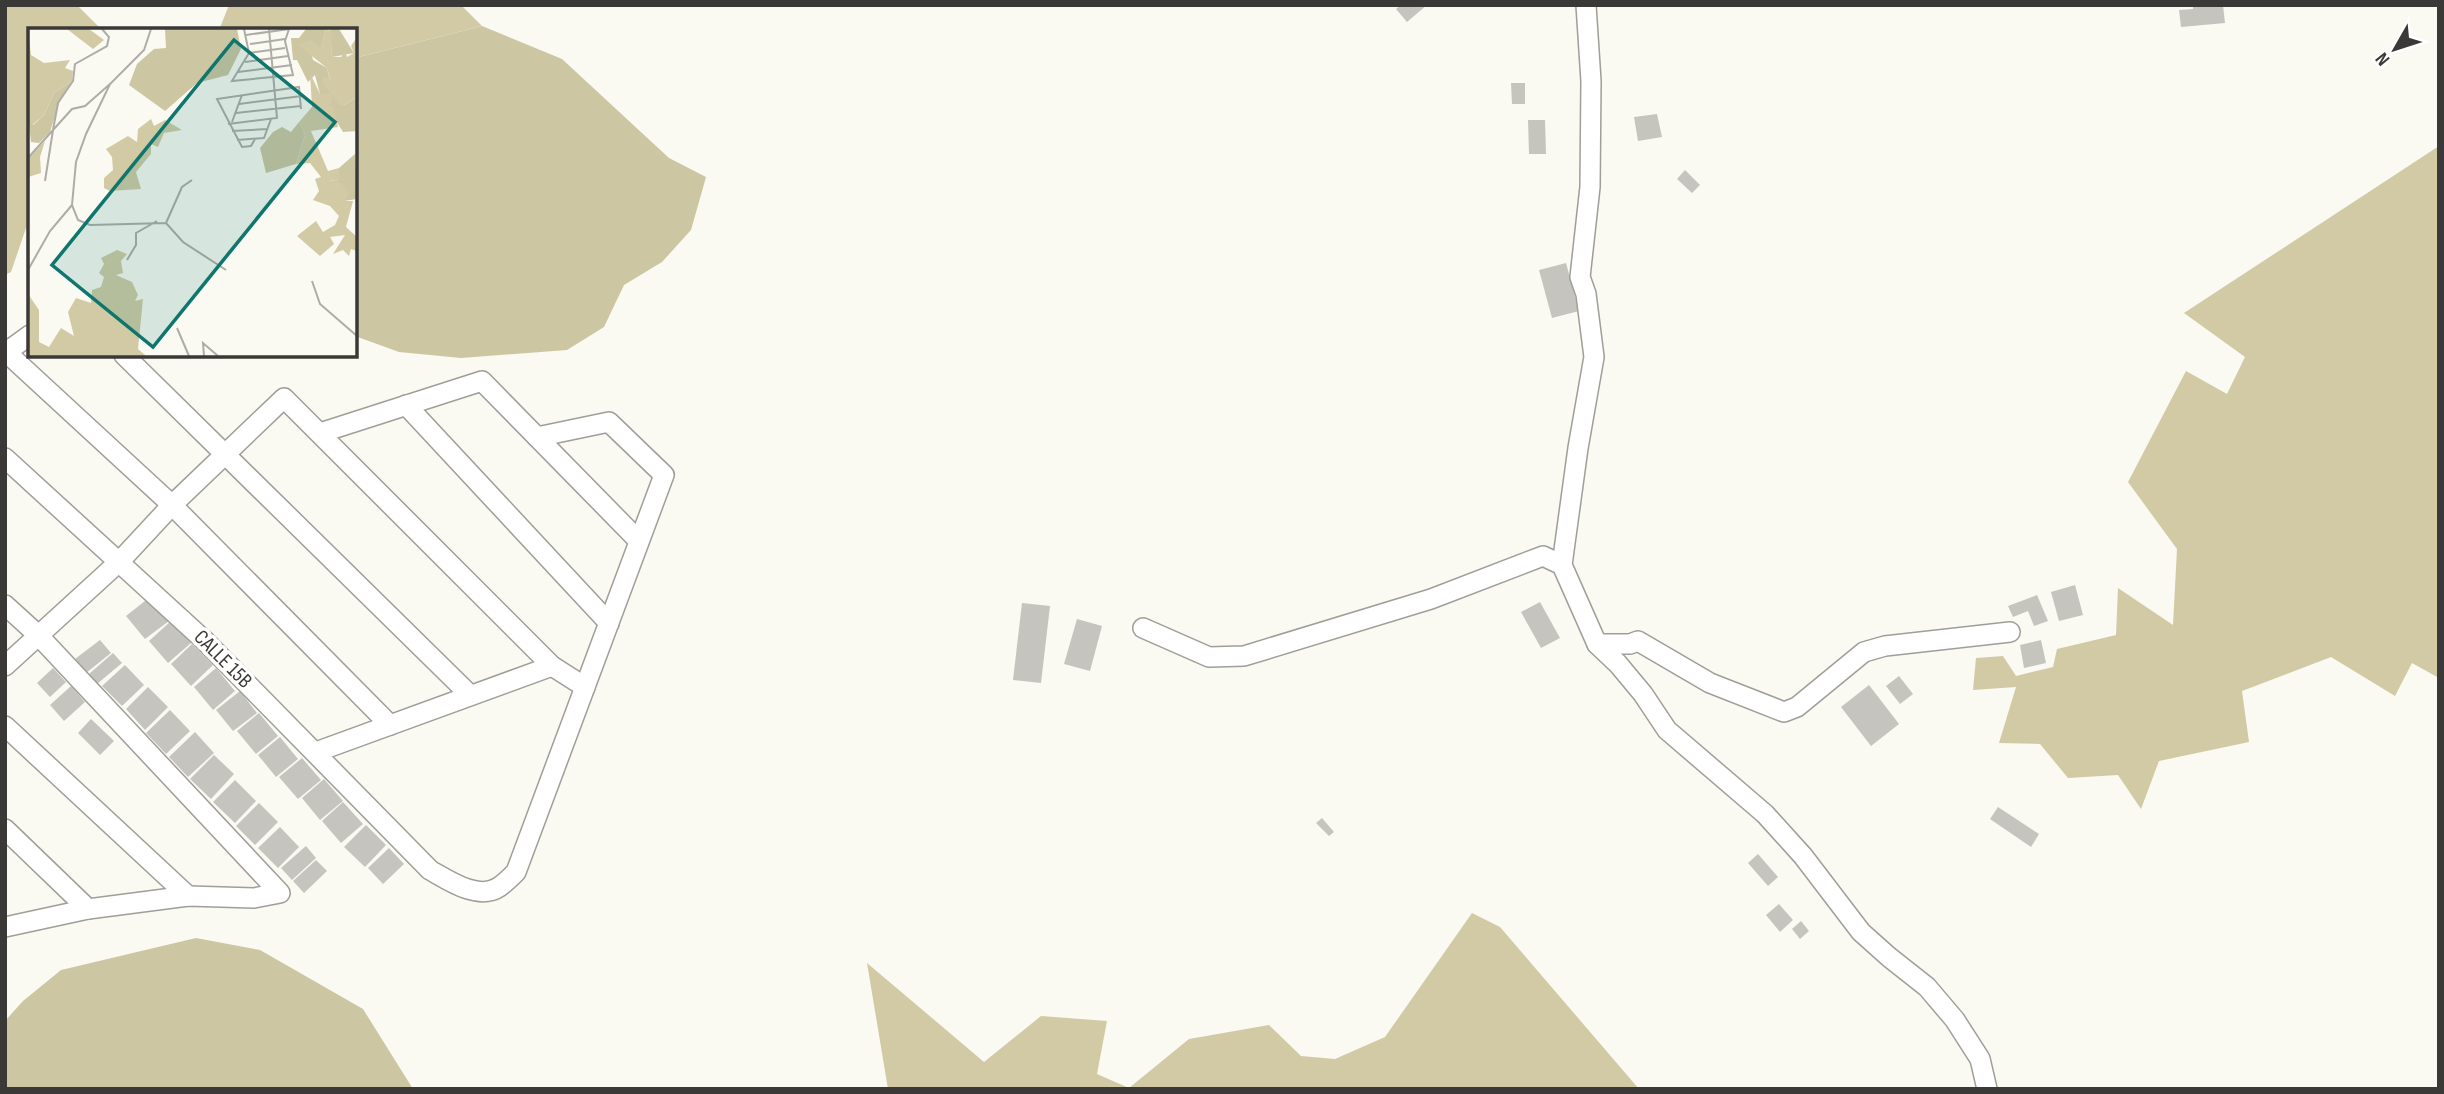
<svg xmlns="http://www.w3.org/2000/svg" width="2444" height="1094" font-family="'Sofia Sans Condensed',sans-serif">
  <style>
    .green { fill: #cdc6a3 }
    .forest { fill: #d2caa5 }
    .building { fill: #c6c4be }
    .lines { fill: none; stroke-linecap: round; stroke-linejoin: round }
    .minor-casing { stroke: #9f9e98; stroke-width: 22 }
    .minor { stroke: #fff; stroke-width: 19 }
    .labels { text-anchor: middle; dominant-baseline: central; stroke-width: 7; stroke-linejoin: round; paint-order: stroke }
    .street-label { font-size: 21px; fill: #3a3937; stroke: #fff }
    .inset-road { fill: none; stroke: #adaca7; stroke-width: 2 }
    .view { fill: #0f766e; fill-opacity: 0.15; stroke: #0f766e; stroke-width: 3.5 }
    .inset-edge { fill: none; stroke: #3a3937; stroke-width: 3.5 }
  </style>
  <rect width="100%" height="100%" fill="#faf9f2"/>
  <g class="green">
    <polygon points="482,26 562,59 669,158 706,177 691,230 662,262 624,285 604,327 567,350 461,358 399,352 355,336 355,58"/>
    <polygon points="196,938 260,950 363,1009 413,1089 5,1089 5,1021 23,1001 61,970"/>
  </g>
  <g class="forest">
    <polygon points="5,5 77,5 102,30 30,30 30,227 26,228 11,272 5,275"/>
    <polygon points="229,5 461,5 482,26 355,58 355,30 219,30"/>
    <polygon points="2439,146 2439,678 2412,663 2395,696 2331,657 2242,691 2249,742 2159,761 2141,809 2118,775 2068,778 2040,744 1999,743 2016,687 1973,690 1976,658 2003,656 2016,676 2053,667 2057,649 2116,635 2118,588 2173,625 2177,549 2128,482 2186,371 2227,394 2245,357 2184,313"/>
    <polygon points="1472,913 1500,927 1639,1089 888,1089 867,963 984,1062 1041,1016 1107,1021 1097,1074 1129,1088 1189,1039 1269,1025 1301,1056 1335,1059 1385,1037"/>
  </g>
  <g class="building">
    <polygon points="1401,5 1427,5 1407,22 1396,9"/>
    <polygon points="2193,5 2223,5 2225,23 2181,27 2179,10 2193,9"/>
    <polygon points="1511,83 1525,83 1525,104 1512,104"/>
    <polygon points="1657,114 1662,137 1638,141 1634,117"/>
    <polygon points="1528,120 1545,120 1546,154 1529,154"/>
    <polygon points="1685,170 1700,185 1692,193 1677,179"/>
    <polygon points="1566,263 1579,311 1552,318 1539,270"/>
    <polygon points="2075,585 2083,615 2059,621 2051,592"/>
    <polygon points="2037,595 2048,621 2034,626 2028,611 2013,617 2008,606"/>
    <polygon points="150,597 169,621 145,639 126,616"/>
    <polygon points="1540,602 1560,638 1541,648 1521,612"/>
    <polygon points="1022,603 1050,606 1041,683 1013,680"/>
    <polygon points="1077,619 1102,626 1090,671 1064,664"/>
    <polygon points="171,621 191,643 168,663 149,641"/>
    <polygon points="100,640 111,653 86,673 75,659"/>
    <polygon points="2041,640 2046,663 2024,668 2020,645"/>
    <polygon points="192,644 213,665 191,686 171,664"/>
    <polygon points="113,653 122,663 97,684 89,674"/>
    <polygon points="125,665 144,685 122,706 102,686"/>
    <polygon points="53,668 66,682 50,697 37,683"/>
    <polygon points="216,668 235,691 213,710 194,687"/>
    <polygon points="1899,676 1913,694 1900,704 1886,686"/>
    <polygon points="1869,685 1899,724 1871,746 1841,707"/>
    <polygon points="71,686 85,702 64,721 50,705"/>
    <polygon points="148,687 168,707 145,730 126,709"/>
    <polygon points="240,691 257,713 233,731 216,710"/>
    <polygon points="170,710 190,731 166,754 146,733"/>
    <polygon points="259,713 278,736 256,754 237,731"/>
    <polygon points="91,719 114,741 100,755 78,733"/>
    <polygon points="195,732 214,753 188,777 169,757"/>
    <polygon points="280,737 298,759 276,777 258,755"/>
    <polygon points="214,755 234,774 211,799 190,779"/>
    <polygon points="302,758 321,780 298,799 279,777"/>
    <polygon points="324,779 343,801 320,820 302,798"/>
    <polygon points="235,780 256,801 235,823 213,802"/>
    <polygon points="343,802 363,824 341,843 322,821"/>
    <polygon points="259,803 278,822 255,845 236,826"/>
    <polygon points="1998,807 2039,834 2031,847 1990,819"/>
    <polygon points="1322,818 1334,832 1329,836 1316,823"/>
    <polygon points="366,825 386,845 365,867 344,847"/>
    <polygon points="280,827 299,847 278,868 258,848"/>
    <polygon points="306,846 316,858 292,880 281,868"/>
    <polygon points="389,848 404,864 383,884 368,868"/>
    <polygon points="1758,854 1778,877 1768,886 1748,863"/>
    <polygon points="316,860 327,871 304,893 293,881"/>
    <polygon points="1779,904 1793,920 1780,932 1766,915"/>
    <polygon points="1801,921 1809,931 1800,939 1792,929"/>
  </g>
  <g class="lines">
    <g class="minor-casing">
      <g id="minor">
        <polyline points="1586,5 1591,81 1590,187 1580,277 1586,294 1594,357 1578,448 1562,565 1597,644 1618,664 1643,694 1667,730 1765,814 1803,856 1861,932 1889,957 1927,987 1955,1020 1980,1059 1987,1089"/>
        <polyline points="6,352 172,505 390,725"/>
        <polyline points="5,353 30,335"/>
        <polyline points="124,355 470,695"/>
        <polyline points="406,405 609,623"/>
        <polyline points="320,433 482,381 639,541"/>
        <path d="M5,458L204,640L430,870C448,880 478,901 499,887C505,883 511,877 516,872L664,475L609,422L537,437"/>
        <polyline points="5,605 38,635 280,893 254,898 188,896 88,909 5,927"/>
        <polyline points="1143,628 1209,657 1244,656 1431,599 1543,556 1562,565"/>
        <polyline points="1597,644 1630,644 1638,641 1710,683 1784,712 1797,707 1864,652 1885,646 2010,632"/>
        <polyline points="5,666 120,561 172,505 284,398 552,666 585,687"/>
        <polyline points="5,726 188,896"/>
        <polyline points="316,752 552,666"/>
        <polyline points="5,829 88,909"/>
      </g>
    </g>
    <use href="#minor" class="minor"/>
  </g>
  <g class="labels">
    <g class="street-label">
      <text transform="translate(223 659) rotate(45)">CALLE 15B</text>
    </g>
  </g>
  <g transform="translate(28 28)">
    <rect width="329" height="329" fill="#faf9f2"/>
    <path d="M137,1H209L213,21L200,47L169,55L137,83L101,57L109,36L126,21L138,20ZM278,1H298L293,21L283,24L285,32L299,40L302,52L298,58L311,73L316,77L329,69V103L315,104L292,66L287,47L280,54L269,32H265L263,10H271ZM302,1H311L326,25L304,29ZM44,53L32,72L22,104L11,115L3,114L0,87L5,97L16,87L26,65ZM271,94L277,107L268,136L238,145L232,120L245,104L254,99L263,104ZM327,126L329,171L316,173L313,156L300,153L311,152V140Z" fill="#cdc6a3"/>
    <path d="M0,1L3,27L16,35L42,32L37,40L45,43L44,53L26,65L16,87L4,97L0,87ZM39,1H61L76,12L65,21ZM298,1L303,3L304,29H313L317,23L319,29L326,25L323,18L329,9V69L316,77L312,78L294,54V48L302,51L299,40L270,17L283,12L293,20ZM282,45L292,66L303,65L305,74L299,77L305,78L310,99L283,103L300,143L311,140V152L301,153L313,155L321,165L316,173H325L318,199L329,209V223L323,221L321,228L315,222L305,226L317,207L302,209L306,216L292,228L269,208L288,193L295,204L307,197L311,188L302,178L285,172L291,163L287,151L293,149L282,135L268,136L277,107L271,94L284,79ZM123,91L126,98L137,92L154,102L136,105L130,119L123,116V126L108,144L113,161L82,163L76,160V150L85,142L84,129L78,121L100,108L109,114L110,101ZM17,113L12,129L13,145L0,149V131ZM89,222L99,226L93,233L95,245L88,247L104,254L110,267L107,273L115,271L110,321L118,328H0V266L11,282V314L21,319L33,300L46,308L40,284L48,270L63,275L64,262L73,259L76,249L71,245L76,236L73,230Z" fill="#d2caa5"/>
    <path class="inset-road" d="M123,1L116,22L82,56L58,106L48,134L44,177L50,192L62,197L138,195L155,214L198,242M216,1L221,25L204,53L265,47L257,13L261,1M218,7L261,1M222,16L257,11M221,25L257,20M217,34L260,28M210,44L264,37M211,76L274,68M208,85L273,78M204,94L214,67M200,96L249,90L241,1M204,103L239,101M227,111L223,118L214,119L189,71L271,59L273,81M209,112L236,110L243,91M0,130L25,102L30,75L45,53L47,36L79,18L81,9L74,1M17,153L25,102L44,81L57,78L82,56M138,195L154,159L164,152M99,232L108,217V205L129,193M0,242L22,203L44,177M284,253L292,276L329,308M149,300L161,328M176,328L175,315L190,328"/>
    <path class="view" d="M206,12L307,94L125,319L24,237Z"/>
    <rect width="329" height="329" class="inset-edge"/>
  </g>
  <rect width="2444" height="1094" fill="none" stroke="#3a3937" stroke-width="14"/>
  <g transform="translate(2395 49) rotate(231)" stroke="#ffffff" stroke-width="5" paint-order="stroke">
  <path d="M0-5L12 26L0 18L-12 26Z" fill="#3a3937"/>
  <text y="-10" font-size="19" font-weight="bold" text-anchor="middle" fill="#3a3937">N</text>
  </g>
</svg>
